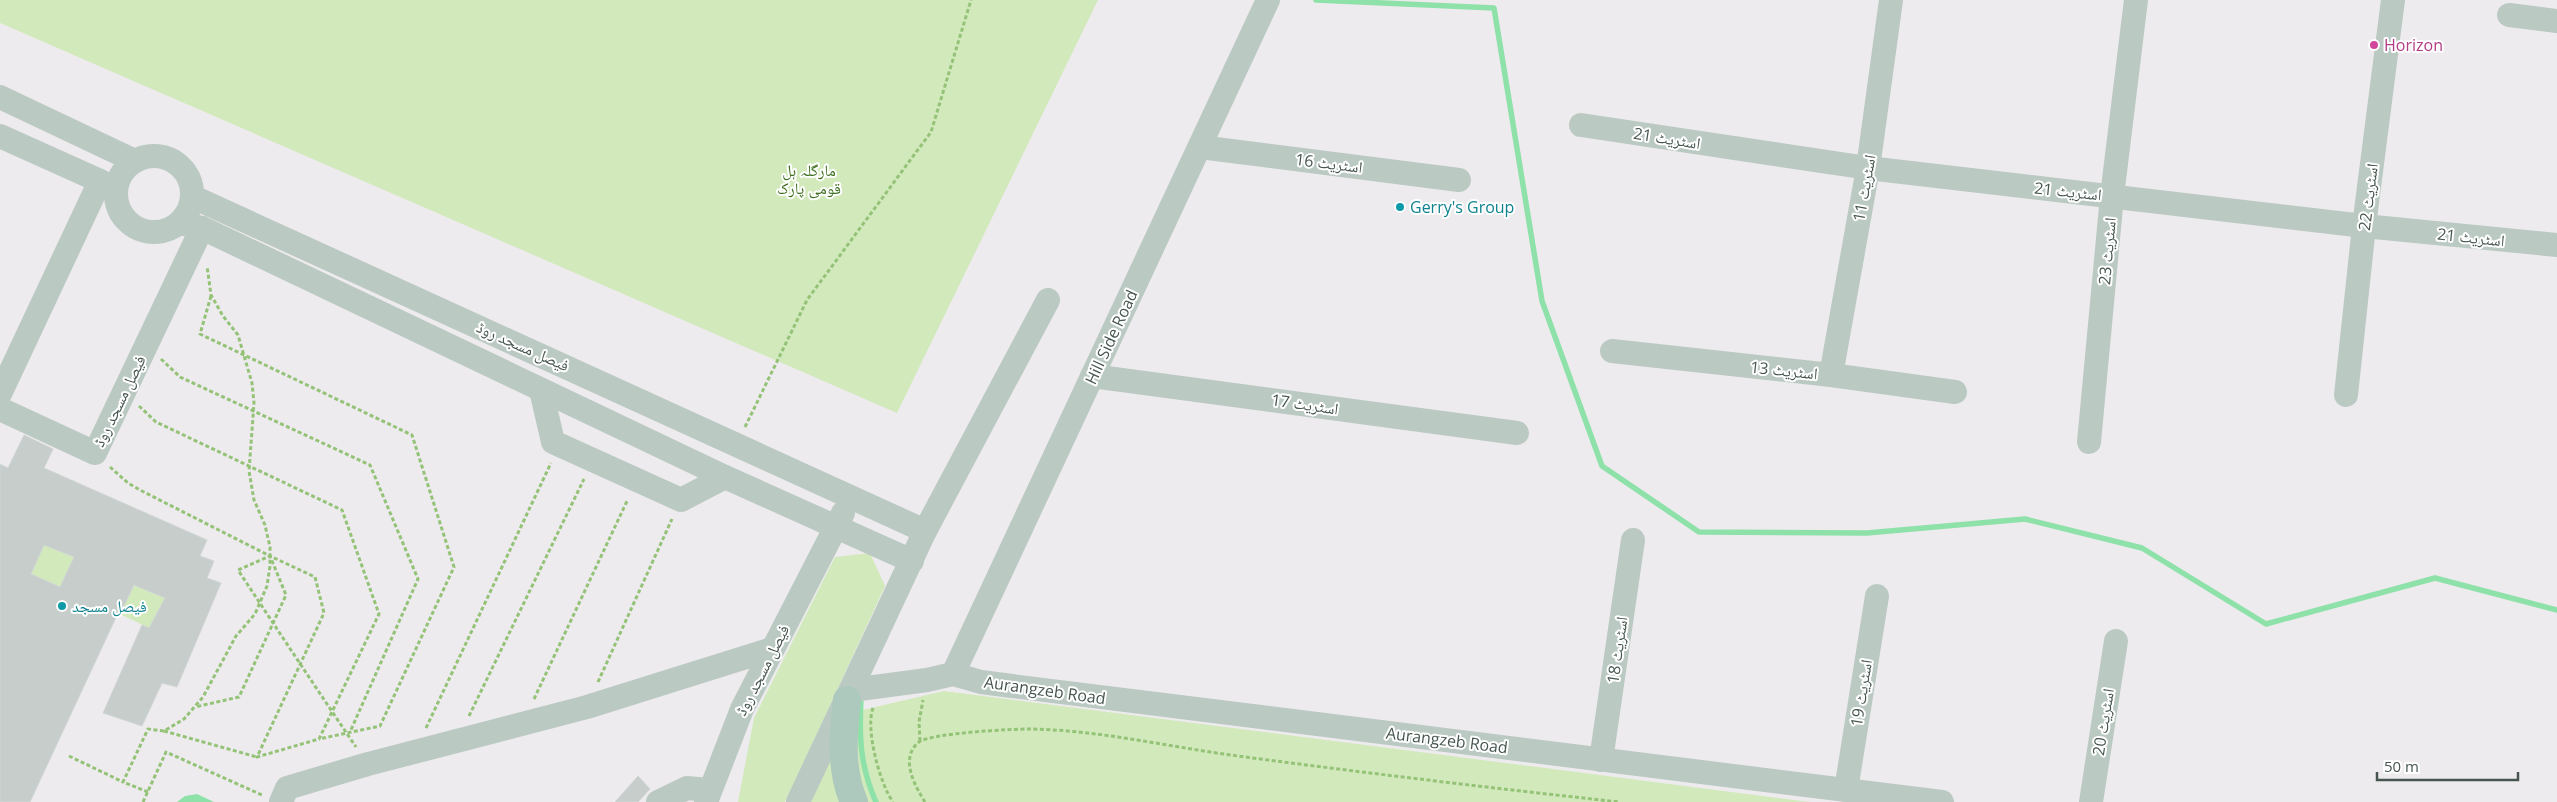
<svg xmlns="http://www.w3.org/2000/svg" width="2557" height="802" font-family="'Open Sans','Noto Naskh Arabic',sans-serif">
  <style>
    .green { fill: #d2e9bc }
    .water { fill: #8ee1a9 }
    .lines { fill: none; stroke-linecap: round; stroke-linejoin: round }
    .stream { stroke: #8ee1a9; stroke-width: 5.5 }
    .building { fill: #c6cdcb; stroke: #d0d6d5; fill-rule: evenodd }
    .path { stroke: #94c378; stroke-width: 3; stroke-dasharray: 4 2.5; stroke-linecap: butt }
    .minor { stroke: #bbc9c3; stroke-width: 24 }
    .major { stroke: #adc8bd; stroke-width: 28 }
    .hotel-dot { fill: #d1479c; stroke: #fff; stroke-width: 2 }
    .culture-dot { fill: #0f9aa8; stroke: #fff; stroke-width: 2 }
    .labels { text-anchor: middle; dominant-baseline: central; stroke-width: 4; stroke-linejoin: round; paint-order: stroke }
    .hotel-label { font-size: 16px; fill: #b23c85; stroke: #fff; text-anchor: start }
    .street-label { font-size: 16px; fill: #46564f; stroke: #fff }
    .park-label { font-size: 16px; fill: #3e6f1f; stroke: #fff }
    .culture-label { font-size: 16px; fill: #0d838f; stroke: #fff; text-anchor: start }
  </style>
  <rect width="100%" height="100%" fill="#eeebee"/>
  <g class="green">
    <polygon points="0,0 1098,0 897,413 0,23"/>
    <polygon points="44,545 74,557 60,587 31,574"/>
    <polygon points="870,553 885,586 792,788 785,802 738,802 754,718 835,557"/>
    <polygon points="134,585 165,598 149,628 120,614"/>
    <polygon points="944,691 1810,802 864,802 855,775 854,712"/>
    <polygon points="834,748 842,802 809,802"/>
  </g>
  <polygon class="water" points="197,794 214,802 177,802 185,796"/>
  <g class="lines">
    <g class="stream">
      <polyline points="1316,0 1494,8 1542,301 1602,466 1699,532 1867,533 2025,519 2142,548 2266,624 2435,578 2557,610"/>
      <path d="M861,698C859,737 860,766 876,802"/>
    </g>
  </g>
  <g class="building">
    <path d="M24,435L53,449L44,468L207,540L200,556L214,561L207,578L221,583L177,687L162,683L142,726L103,713L142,625L149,628L165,598L134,585L121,612L119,611L30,802H0V464L8,468ZM44,545L74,557L60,587L31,574Z"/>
    <polygon points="638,776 650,789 638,802 615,802"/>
  </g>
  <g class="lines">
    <g class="path">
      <polyline points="211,296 200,334 412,435 454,567 380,726 319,739"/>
      <polyline points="161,359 180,377 370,465 418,579 350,732"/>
      <path d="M139,406L156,422L342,510L379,614L319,739L257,757L324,613L315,577L270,556L238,570C277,629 316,688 356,747"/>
      <polyline points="745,427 807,300 931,132 971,0"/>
      <polyline points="110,467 128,483 140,490 270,556 286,595 239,697 195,707"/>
      <polyline points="598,682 672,519"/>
      <polyline points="534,699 628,499"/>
      <path d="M873,708C865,729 880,784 893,802"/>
      <polyline points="469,716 584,479"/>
      <polyline points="426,728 551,463"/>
      <polyline points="164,731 257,757"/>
      <polyline points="920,741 919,722 923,700"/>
      <polyline points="69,756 123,782"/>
      <polyline points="148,792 123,782 148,729 164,731 184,719 203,697 236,636 255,614 267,586 270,566 270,547 265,525 254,500 249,471 254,403 252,383 238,335 223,316 211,295 207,266"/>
      <polyline points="143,802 166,752 262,795"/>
      <path d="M925,802C915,786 899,758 919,742C931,733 1012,729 1030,729C1099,730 1169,747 1238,756C1365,773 1492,788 1619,802"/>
    </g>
    <g class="minor">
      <polyline points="2509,15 2557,21"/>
      <polyline points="0,97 135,161"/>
      <polyline points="1581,125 1868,168 2364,226 2557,245"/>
      <polyline points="0,136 100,181 112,189"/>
      <polyline points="1200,147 1459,180"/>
      <circle cx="154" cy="194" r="38"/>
      <polyline points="193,197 925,531"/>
      <polyline points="180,223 202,228 725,477 912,561"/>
      <polyline points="1612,351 1831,375 1955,392"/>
      <polyline points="1831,375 1868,168 1891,0"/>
      <polyline points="1092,376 1517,433"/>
      <polyline points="541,390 553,442 681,500 725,477"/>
      <polyline points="0,394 100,181"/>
      <polyline points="2346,395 2364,226 2393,0"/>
      <polyline points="0,409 95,453 202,228"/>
      <polyline points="2089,442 2112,196 2136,0"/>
      <polyline points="953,674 981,682 1012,686 1942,802"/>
      <polyline points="953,674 1268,0"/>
      <polyline points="852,690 927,680 953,674"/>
      <polyline points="1601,760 1633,540"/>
      <polyline points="1846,790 1877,596"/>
      <polyline points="281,802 287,788 368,764 587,707 772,649"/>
      <polyline points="658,802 687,788 709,790"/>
      <polyline points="706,802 742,709 843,513"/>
      <polyline points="798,802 925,531 1048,300"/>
      <polyline points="2091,802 2116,641"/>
    </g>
    <path class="major" d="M847,700C843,734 840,770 854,802"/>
  </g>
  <circle class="hotel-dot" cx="2374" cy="45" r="5"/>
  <g class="culture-dot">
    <circle cx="1400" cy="207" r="5"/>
    <circle cx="62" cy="606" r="5"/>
  </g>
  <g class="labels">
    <g class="hotel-label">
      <text x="2384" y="45">Horizon</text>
    </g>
    <g class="street-label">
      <text transform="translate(1667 138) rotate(9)">اسٹریٹ 21</text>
      <text transform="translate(1329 163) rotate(7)">اسٹریٹ 16</text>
      <text transform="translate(1864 188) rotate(-80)">اسٹریٹ 11</text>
      <text transform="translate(2068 191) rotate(6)">اسٹریٹ 21</text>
      <text transform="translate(2368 197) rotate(-83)">اسٹریٹ 22</text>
      <text transform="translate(2471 237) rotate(6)">اسٹریٹ 21</text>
      <text transform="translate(2107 251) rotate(-85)">اسٹریٹ 23</text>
      <text transform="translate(1111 337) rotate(-65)">Hill Side Road</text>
      <text transform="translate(523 346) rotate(24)">فیصل مسجد روڈ</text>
      <text transform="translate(1784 370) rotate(6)">اسٹریٹ 13</text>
      <text transform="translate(119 401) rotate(-64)">فیصل مسجد روڈ</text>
      <text transform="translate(1305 404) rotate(8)">اسٹریٹ 17</text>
      <text transform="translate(1617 650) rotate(-82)">اسٹریٹ 18</text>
      <text transform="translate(762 670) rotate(-63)">فیصل مسجد روڈ</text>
      <text transform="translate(1045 690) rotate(8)">Aurangzeb Road</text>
      <text transform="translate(1861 693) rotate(-81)">اسٹریٹ 19</text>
      <text transform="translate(2103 722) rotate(-81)">اسٹریٹ 20</text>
      <text transform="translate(1447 740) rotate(7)">Aurangzeb Road</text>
    </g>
    <g class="park-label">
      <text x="809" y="170">مارگلہ ہل<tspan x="809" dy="18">قومی پارک</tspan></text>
    </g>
    <g class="culture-label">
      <text x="1410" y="207">Gerry's Group</text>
      <text x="72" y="606">فیصل مسجد</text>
    </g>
  </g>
  <path d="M2377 772v8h141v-8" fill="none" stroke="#46564f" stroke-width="2.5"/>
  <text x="2384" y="772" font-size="15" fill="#46564f" stroke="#ffffff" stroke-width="4" paint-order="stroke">50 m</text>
</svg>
